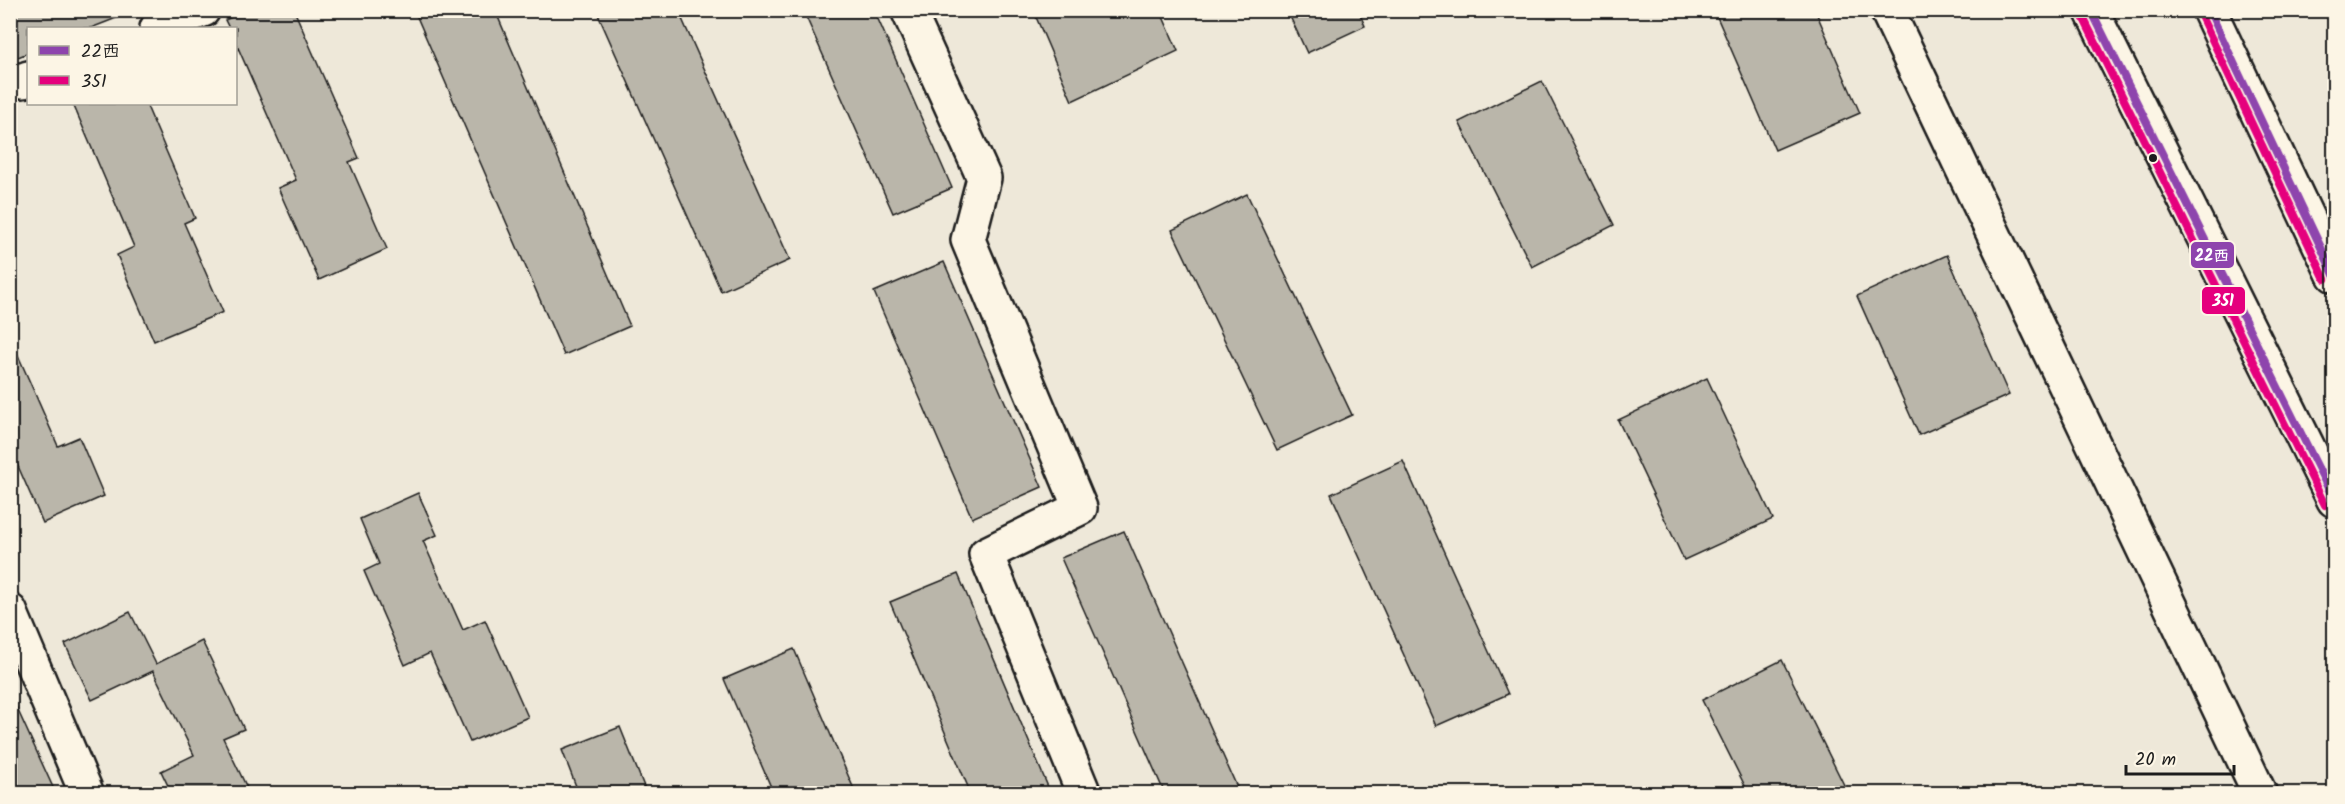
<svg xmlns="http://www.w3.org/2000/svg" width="2345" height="804" font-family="Kalam,'LXGW WenKai TC',sans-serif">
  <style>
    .building { fill: #bab6aa; stroke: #1c1c1c; stroke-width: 1.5 }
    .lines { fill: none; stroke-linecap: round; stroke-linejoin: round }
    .minor-casing { stroke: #1c1c1c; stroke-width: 38 }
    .major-casing { stroke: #1c1c1c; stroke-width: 38 }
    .minor { stroke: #fcf5e5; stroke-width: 33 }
    .major { stroke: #fcf5e5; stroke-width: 33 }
    .bus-1-casing { stroke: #fcf5e5; stroke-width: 12 }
    .bus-2-casing { stroke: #fcf5e5; stroke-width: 12 }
    .bus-1 { stroke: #8e44ad; stroke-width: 8 }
    .bus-2 { stroke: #e5007d; stroke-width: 8 }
    .bus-dot { fill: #1c1c1c; stroke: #fcf5e5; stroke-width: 2 }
    .line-badge { stroke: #fcf5e5; stroke-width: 2 }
    .badge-label { font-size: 16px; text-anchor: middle; font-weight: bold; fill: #fff }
  </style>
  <rect width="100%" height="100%" fill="#eee8d9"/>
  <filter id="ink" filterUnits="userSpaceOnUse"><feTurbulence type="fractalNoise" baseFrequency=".0167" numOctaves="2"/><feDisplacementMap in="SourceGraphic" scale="12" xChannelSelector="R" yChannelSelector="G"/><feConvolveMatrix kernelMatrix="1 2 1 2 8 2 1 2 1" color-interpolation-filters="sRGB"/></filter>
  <g filter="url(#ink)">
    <g class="building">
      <polygon points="10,10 137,10 91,28 28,28 28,53 18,57 10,55"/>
      <polygon points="247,10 294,10 359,158 349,162 387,249 319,280 278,188 296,180 236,43 236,28 229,28 225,20"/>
      <polygon points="414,10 495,10 630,326 564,355"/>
      <polygon points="596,10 678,10 790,260 721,291"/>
      <polygon points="803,10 874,10 952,188 893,213"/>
      <polygon points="1033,10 1160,10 1178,51 1072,101"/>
      <polygon points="1287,10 1358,10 1365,26 1307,53"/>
      <polygon points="1714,10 1815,10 1860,113 1775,150"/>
      <polygon points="1542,81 1614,225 1532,267 1459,122"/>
      <polygon points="73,104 146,104 195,218 184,223 223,312 154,341 117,255 134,247"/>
      <polygon points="1247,194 1352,415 1277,450 1172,230"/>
      <polygon points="1947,255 2009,395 1919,435 1857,296"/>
      <polygon points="944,262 1042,487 972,518 874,292"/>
      <polygon points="10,337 58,446 79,437 104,496 43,523 17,464 10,467"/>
      <polygon points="1707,378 1773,519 1684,560 1618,420"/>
      <polygon points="1403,461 1508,694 1436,726 1331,494"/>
      <polygon points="418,493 437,535 423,541 463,630 485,620 528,717 470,742 430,653 405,665 364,571 379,564 360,519"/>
      <polygon points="1124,531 1240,794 1165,794 1061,558"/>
      <polygon points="958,574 1051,794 971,794 890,602"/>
      <polygon points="130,612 156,664 202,641 244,729 223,738 250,794 172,794 161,771 194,755 153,671 92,700 65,644"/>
      <polygon points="794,649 856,794 774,794 724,679"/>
      <polygon points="1782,660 1848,793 1847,794 1749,794 1702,700"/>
      <polygon points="10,693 56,794 10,794"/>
      <polygon points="620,727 647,794 579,794 562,750"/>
    </g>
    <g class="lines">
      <g class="minor-casing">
        <g id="minor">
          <polyline points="908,10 984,178 968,240 1080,508 986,554 1084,794"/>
          <polyline points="1887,10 2260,794"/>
          <polyline points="157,28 203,10"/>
          <polyline points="10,79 23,81 28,78"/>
          <polyline points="10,611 87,794"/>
        </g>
      </g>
      <g class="major-casing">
        <g id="major">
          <polyline points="2091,10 2334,500"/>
          <polyline points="2209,10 2334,275"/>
        </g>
      </g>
      <use href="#minor" class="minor"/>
      <use href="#major" class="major"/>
      <g class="bus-1-casing">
        <g id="bus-1">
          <polyline points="2091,10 2334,500"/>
          <polyline points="2209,10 2334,275"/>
        </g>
      </g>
      <g class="bus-2-casing">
        <g id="bus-2">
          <polyline points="2200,14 2325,279"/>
          <polyline points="2082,15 2325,505"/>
        </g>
      </g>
      <use href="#bus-1" class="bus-1"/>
      <use href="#bus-2" class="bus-2"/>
    </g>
  </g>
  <circle class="bus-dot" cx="2153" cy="158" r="5"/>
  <g class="line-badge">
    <rect x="2190" y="241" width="45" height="28" rx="6" fill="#8e44ad"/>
    <rect x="2201" y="286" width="45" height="29" rx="6" fill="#e5007d"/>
  </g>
  <g class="badge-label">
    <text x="2212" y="261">22西</text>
    <text x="2223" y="306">351</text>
  </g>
  <rect width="2345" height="804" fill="none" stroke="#fcf5e5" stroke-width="36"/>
  <rect x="18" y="18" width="2309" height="768" fill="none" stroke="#1c1c1c" stroke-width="2" filter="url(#ink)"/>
  <rect x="27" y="27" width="210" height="78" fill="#fcf5e5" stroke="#a29e95" stroke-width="1.5"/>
  <rect x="39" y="46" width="30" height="9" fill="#8e44ad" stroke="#a29e95" stroke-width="1.5"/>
  <text x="81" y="57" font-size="18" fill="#1c1c1c">22西</text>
  <rect x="39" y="76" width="30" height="9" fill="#e5007d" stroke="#a29e95" stroke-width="1.5"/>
  <text x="81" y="87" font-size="18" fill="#1c1c1c">351</text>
  <path d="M2126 765v9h108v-9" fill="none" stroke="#1c1c1c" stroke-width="3"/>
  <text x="2135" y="765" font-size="18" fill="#1c1c1c" stroke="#fcf5e5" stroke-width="4.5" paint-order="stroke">20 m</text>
</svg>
